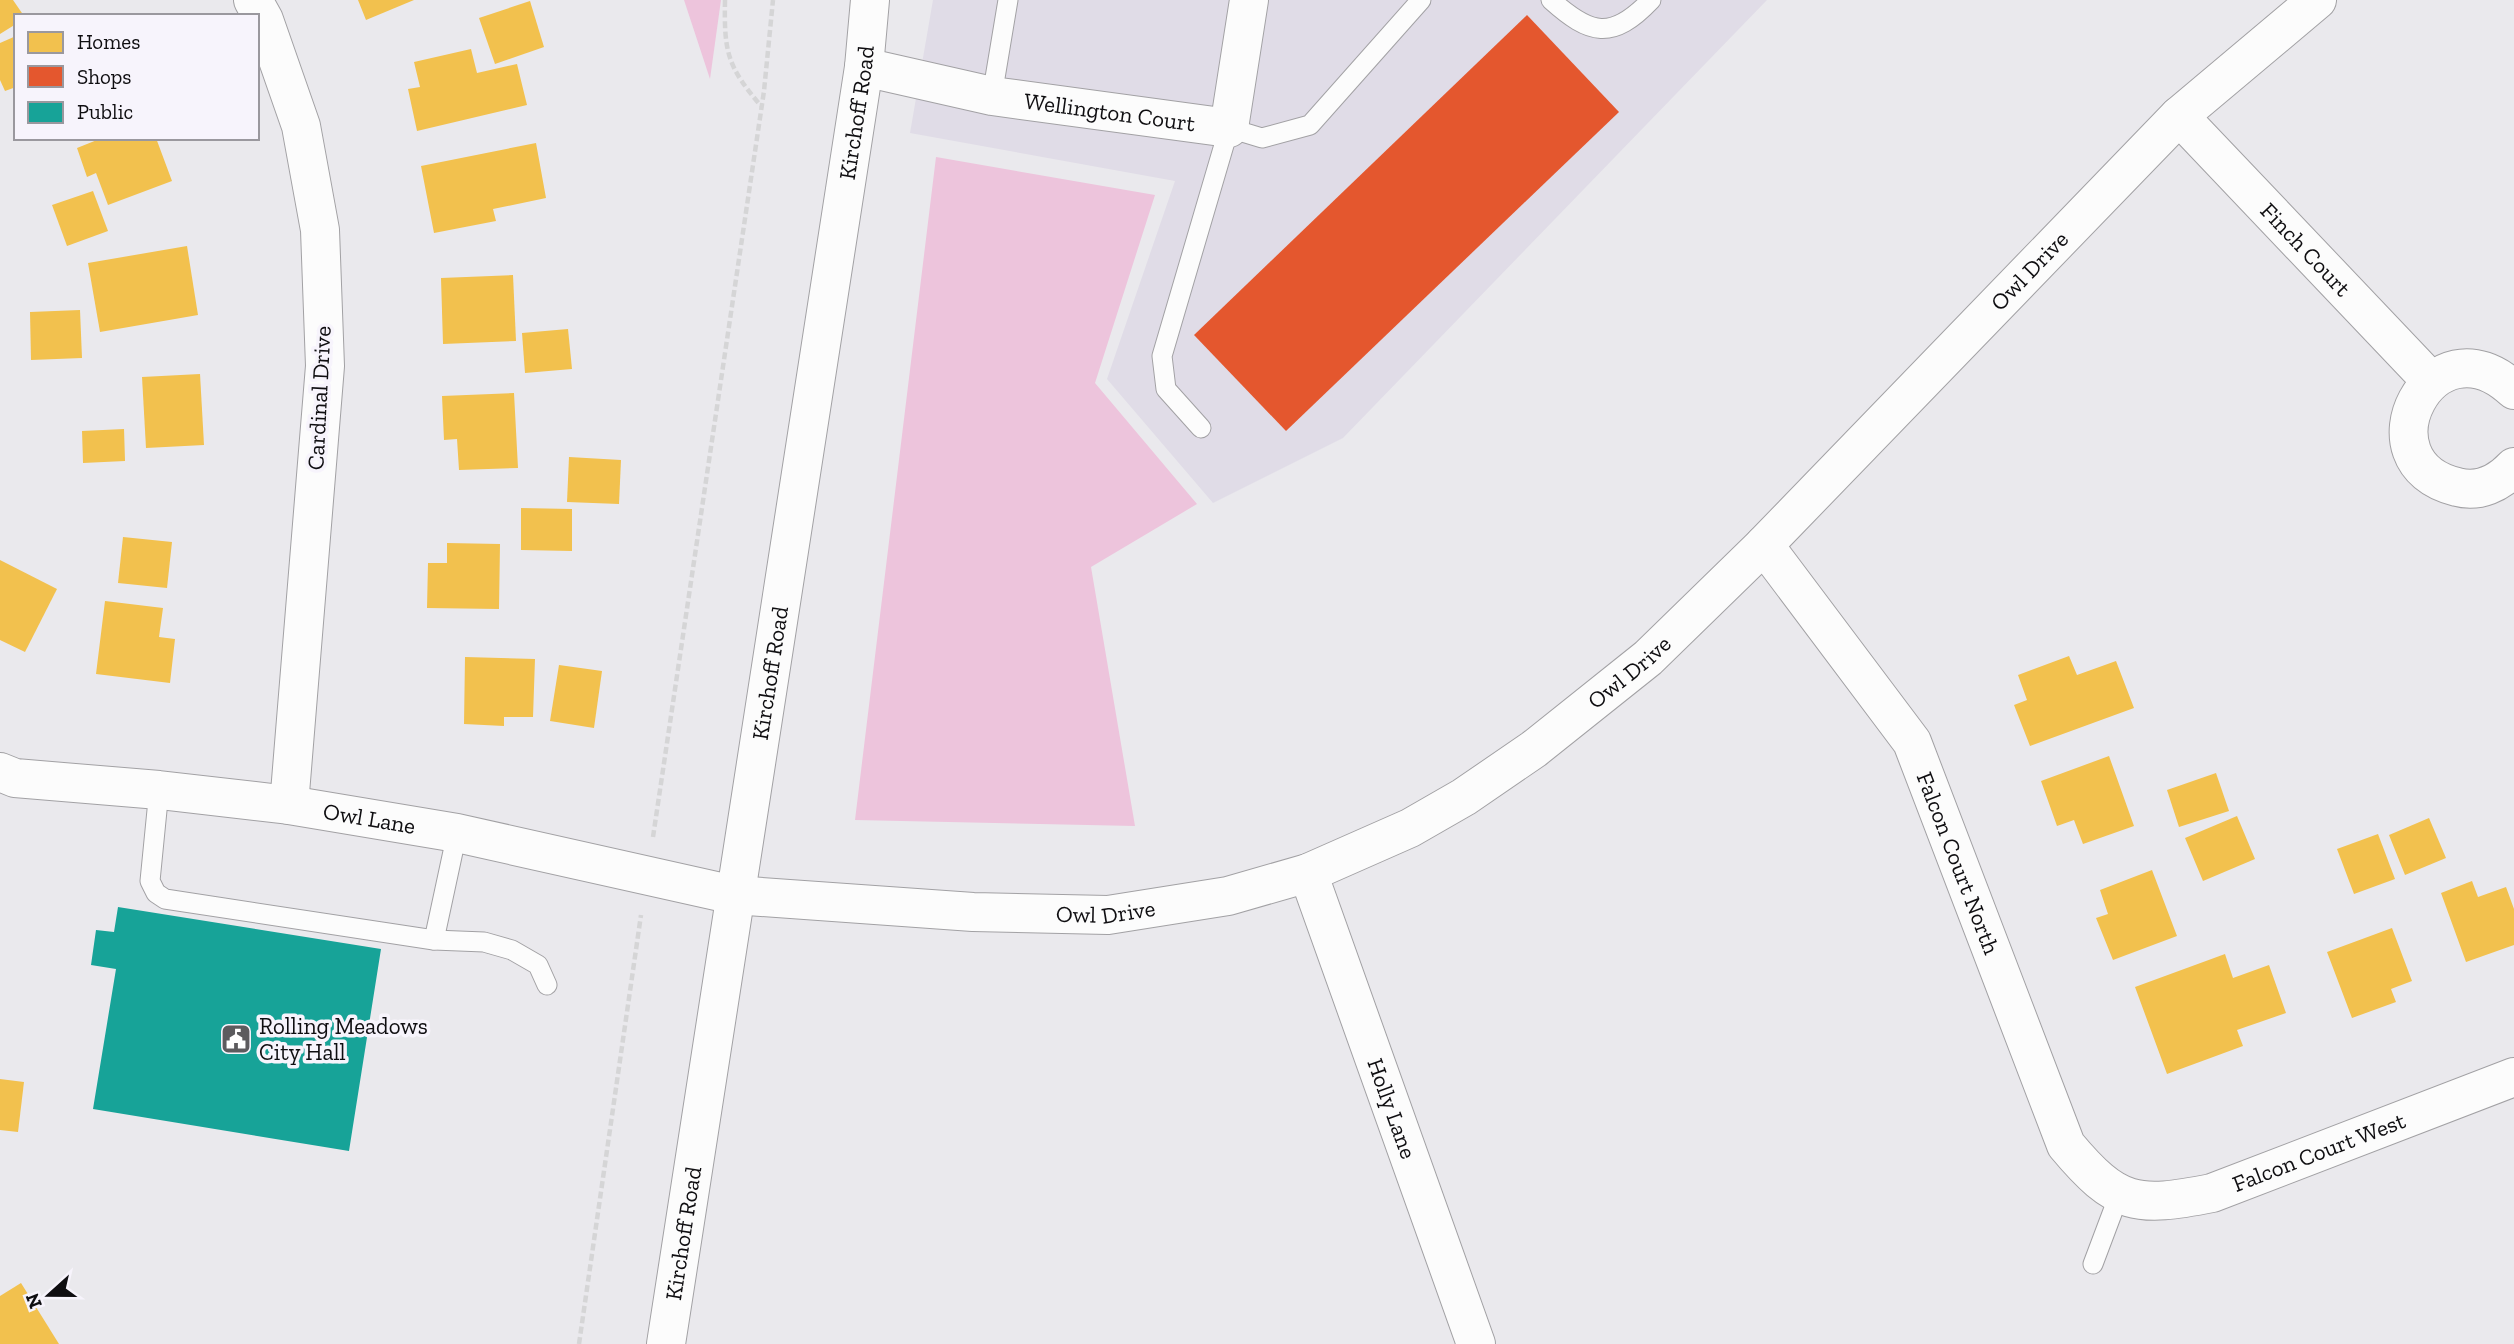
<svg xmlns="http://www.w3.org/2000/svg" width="2514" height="1344" font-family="'Zilla Slab',serif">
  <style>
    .built { fill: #e0dce7 }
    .green { fill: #edc4dc }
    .homes { fill: #f2c14e }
    .shops { fill: #e4572e }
    .public { fill: #17a398 }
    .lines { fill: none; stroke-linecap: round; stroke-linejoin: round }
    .service-casing { stroke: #a2a1a4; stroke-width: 21 }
    .minor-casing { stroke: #a2a1a4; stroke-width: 40 }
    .secondary-casing { stroke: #a2a1a4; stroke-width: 40 }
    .path { stroke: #d5d5d6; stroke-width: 4.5; stroke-dasharray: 7 3.5; stroke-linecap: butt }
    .service { stroke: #fcfcfc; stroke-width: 19 }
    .minor { stroke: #fcfcfc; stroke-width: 38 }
    .secondary { stroke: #fcfcfc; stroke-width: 38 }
    .labels { text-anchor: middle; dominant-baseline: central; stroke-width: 7; stroke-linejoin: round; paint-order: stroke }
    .street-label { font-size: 23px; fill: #0f0e11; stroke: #f7f4fc }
    .poi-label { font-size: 23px; fill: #0f0e11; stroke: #f7f4fc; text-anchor: start }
  </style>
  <rect width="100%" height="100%" fill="#eae9ed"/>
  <polygon class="built" points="933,0 1767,0 1343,438 1213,503 1107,379 1175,181 910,133"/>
  <g class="green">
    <polygon points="684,0 721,0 710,79"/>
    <polygon points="936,157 1155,195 1095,383 1197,504 1091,567 1135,826 855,820"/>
  </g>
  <g class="homes">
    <polygon points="0,0 13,0 24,16 16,16 16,24 0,34"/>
    <polygon points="358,0 414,0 366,20"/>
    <polygon points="530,1 544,47 495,64 479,18"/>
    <polygon points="16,36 16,87 5,91 0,80 0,43"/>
    <polygon points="471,49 477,73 517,64 527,105 417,131 408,89 420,87 414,62"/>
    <polygon points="102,138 156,138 172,181 108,205 96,173 87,177 77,148"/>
    <polygon points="536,143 546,198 493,209 496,221 434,233 421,166"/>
    <polygon points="93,191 108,231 67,246 52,205"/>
    <polygon points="187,246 198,315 100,332 88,263"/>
    <polygon points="513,275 516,341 443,344 441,278"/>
    <polygon points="80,310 82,358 31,360 30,312"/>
    <polygon points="568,329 572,369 525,373 522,333"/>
    <polygon points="200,374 204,445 146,448 142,377"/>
    <polygon points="514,393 518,468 459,470 457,439 444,440 442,396"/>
    <polygon points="124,429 125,461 83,463 82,431"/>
    <polygon points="569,457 621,460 619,504 567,502"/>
    <polygon points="521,508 572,509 572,551 521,550"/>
    <polygon points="123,537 172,542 167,588 118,583"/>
    <polygon points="447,543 500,544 499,609 427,608 428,563 447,563"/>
    <polygon points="0,560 57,589 25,652 0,640"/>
    <polygon points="105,601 163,608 159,637 175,639 170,683 96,674"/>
    <polygon points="2069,656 2077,675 2116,661 2134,708 2030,746 2014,705 2027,700 2018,675"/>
    <polygon points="465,657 535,659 533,717 504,717 504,726 464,724"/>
    <polygon points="559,665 602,671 594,728 550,721"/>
    <polygon points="2109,756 2134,826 2083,844 2074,820 2057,826 2041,781"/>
    <polygon points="2216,773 2229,811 2179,827 2167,790"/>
    <polygon points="2237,816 2255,859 2203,881 2185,838"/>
    <polygon points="2429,818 2446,858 2405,875 2389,835"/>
    <polygon points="2378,834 2395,879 2354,894 2337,849"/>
    <polygon points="2152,870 2177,936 2113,960 2096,918 2108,914 2100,890"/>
    <polygon points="2472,881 2478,897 2506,887 2514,909 2514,945 2466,962 2441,893"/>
    <polygon points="2392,928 2412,981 2391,989 2396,1002 2352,1018 2327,952"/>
    <polygon points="2225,954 2233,978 2269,965 2286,1013 2237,1030 2243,1046 2167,1074 2135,987"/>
    <polygon points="0,1079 24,1082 18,1132 0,1130"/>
    <polygon points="21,1283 59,1344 0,1344 0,1296"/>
  </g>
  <polygon class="shops" points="1527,15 1619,112 1286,431 1194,335"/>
  <polygon class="public" points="118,907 381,949 349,1151 93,1109 116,969 91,965 96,930 114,932"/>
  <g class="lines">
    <g class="service-casing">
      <g id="service">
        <path d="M1551,0C1590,35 1612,41 1651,0"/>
        <polyline points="992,96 1008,0"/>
        <polyline points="1201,428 1166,389 1162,356 1229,128 1262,138 1310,125 1421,0"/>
        <polyline points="159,790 150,881 156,893 165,899 434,940 484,942 512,950 538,965 547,985"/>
        <polyline points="434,940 457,833"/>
        <polyline points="2093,1264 2119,1195"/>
      </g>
    </g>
    <g class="minor-casing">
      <g id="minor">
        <polyline points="253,0 264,20 301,126 320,230 325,366 289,805"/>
        <path id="s1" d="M864,67L992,96L1229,128L1249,0"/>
        <path id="s2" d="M2179,116L2431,381"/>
        <path d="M2514,390C2432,313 2356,463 2457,487C2479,493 2499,483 2514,467"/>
        <path id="s3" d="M1764,545L1912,742L2066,1145C2117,1206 2136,1208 2212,1193L2514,1077"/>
        <path id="s4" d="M0,772L15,778L159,790L289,805L457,833L734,895L973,912L1108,915L1228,896L1308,873L1410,828L1464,797L1534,749L1648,658L1764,545L2179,116L2317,0"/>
        <path id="s5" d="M1308,873L1476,1344"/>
      </g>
    </g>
    <g class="secondary-casing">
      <g id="secondary">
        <path id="s6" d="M666,1344L864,67L870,0"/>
      </g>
    </g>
    <g class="path">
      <path d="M725,0C724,52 727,66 761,106"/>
      <polyline points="653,837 764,91 773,0"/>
      <polyline points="579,1344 641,915"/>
    </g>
    <use href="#service" class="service"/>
    <use href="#minor" class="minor"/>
    <use href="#secondary" class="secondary"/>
  </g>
  <defs>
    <g id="civic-square" transform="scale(1.575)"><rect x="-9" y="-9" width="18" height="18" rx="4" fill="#5c5b5e" stroke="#f7f4fc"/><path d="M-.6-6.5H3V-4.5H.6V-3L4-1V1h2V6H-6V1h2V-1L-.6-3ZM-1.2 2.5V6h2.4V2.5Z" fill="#fff"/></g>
  </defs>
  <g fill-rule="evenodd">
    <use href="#civic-square" x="236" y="1039"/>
  </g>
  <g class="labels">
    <g class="street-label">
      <text stroke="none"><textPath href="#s6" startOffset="1246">Kirchoff Road</textPath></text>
      <text stroke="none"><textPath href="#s1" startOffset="250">Wellington Court</textPath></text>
      <text stroke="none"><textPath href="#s2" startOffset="184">Finch Court</textPath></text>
      <text stroke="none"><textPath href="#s4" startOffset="2273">Owl Drive</textPath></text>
      <text transform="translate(319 398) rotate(-87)">Cardinal Drive</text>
      <text stroke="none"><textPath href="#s4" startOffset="1706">Owl Drive</textPath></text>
      <text stroke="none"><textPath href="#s6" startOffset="679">Kirchoff Road</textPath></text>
      <text stroke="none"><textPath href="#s4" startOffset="373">Owl Lane</textPath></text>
      <text stroke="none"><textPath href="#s3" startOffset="376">Falcon Court North</textPath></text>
      <text stroke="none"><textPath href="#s4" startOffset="1118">Owl Drive</textPath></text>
      <text stroke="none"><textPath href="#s5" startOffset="250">Holly Lane</textPath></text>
      <text stroke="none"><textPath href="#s3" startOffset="959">Falcon Court West</textPath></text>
      <text stroke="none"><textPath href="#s6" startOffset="112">Kirchoff Road</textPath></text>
    </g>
    <g class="poi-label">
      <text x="259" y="1026">Rolling Meadows<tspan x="259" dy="26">City Hall</tspan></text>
    </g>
  </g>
  <rect x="14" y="14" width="245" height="126" fill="#f7f4fc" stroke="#9a989e" stroke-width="2"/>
  <rect x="28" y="32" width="35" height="21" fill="#f2c14e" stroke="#9a989e" stroke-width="2"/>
  <text x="77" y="49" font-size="21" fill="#0f0e11">Homes</text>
  <rect x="28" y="66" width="35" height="21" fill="#e4572e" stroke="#9a989e" stroke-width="2"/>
  <text x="77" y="84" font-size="21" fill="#0f0e11">Shops</text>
  <rect x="28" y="102" width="35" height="21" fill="#17a398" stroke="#9a989e" stroke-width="2"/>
  <text x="77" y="119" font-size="21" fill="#0f0e11">Public</text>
  <g transform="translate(49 1295) rotate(249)" stroke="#f7f4fc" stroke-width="5" paint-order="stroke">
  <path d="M0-5L12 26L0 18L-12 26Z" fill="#0f0e11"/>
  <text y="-10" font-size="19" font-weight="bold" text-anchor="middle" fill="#0f0e11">N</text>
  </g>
</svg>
